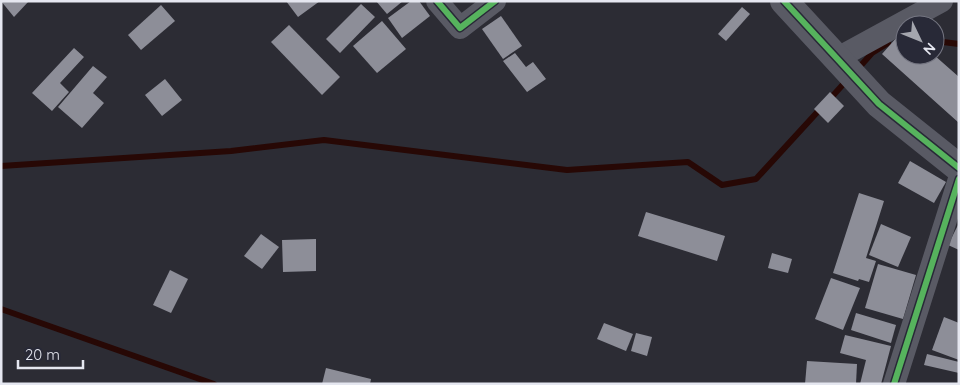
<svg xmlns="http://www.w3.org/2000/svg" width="960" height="385" font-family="Quicksand,sans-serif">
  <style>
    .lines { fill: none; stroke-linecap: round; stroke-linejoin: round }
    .stream { stroke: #270805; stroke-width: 6 }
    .building { fill: #8d8e98 }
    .minor { stroke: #595a64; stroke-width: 22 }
    .tertiary { stroke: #595a64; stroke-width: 28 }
    .cycleway-casing { stroke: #282937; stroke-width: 9 }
    .cycleway { stroke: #56b35d; stroke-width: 6 }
  </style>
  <rect width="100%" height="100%" fill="#2c2c34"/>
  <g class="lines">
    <g class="stream">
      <polyline points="935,41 959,44"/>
      <polyline points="856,71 872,53 888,43"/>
      <polyline points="829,100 847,80"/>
      <polyline points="1,166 231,151 324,140 567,170 688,162 722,185 756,179 822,107"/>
      <polyline points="1,309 214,384"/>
    </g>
  </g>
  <g class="building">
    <polygon points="1,1 29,1 14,17"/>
    <polygon points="286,1 320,1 298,17"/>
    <polygon points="376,1 403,1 387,14"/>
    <polygon points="411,1 419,1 430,16 402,38 388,18"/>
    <polygon points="361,4 375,17 340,53 326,39"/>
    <polygon points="161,5 175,21 141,50 128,35"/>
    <polygon points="742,7 750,14 726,41 718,34"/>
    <polygon points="501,16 522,46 503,59 482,29"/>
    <polygon points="382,21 406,49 377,73 353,46"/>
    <polygon points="289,25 340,77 322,95 271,42"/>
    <polygon points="905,28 905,55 934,55 959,77 959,123 882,54"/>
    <polygon points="74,48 84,57 60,83 69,92 52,111 32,93"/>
    <polygon points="515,53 526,67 533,62 546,79 527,92 503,61"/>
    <polygon points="93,66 107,77 93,93 104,103 82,128 58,107"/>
    <polygon points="165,79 182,100 162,116 145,95"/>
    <polygon points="830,92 844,106 828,123 814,109"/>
    <polygon points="910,161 946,182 934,203 898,183"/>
    <polygon points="859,193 884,201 866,258 876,261 869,282 859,279 858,281 833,273"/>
    <polygon points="646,212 725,236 717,261 638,236"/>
    <polygon points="959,223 959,250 948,245"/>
    <polygon points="881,224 911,237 898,267 869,255"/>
    <polygon points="261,234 279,247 262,269 244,256"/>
    <polygon points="316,239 316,271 283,272 282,240"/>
    <polygon points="772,253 792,259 788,273 768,268"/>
    <polygon points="878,264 916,275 903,319 865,308"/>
    <polygon points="170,270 188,279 171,313 153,305"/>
    <polygon points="831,278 860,288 843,330 815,319"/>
    <polygon points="856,313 896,325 891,343 851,330"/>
    <polygon points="944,317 959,323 959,360 932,350"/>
    <polygon points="604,323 633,334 626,351 597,339"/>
    <polygon points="636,333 652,337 647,356 631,351"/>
    <polygon points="845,335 891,346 881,384 860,384 866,360 840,353"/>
    <polygon points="927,354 959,362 959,373 924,365"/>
    <polygon points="807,361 857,364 856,384 805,384"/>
    <polygon points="326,368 371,379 370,384 322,384"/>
  </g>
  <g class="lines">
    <g class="minor">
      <polyline points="437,1 460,28 495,1"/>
      <polyline points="836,59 942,1"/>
      <polyline points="894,384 959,179"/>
    </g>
    <polyline class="tertiary" points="784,1 879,104 959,168"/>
    <g class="cycleway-casing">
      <g id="cycleway">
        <polyline points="437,1 460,28 495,1"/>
        <polyline points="784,1 879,104 959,168"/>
        <polyline points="894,384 959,179"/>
      </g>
    </g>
    <use href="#cycleway" class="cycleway"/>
  </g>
  <rect width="960" height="385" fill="none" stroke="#e5e7f0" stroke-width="5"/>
  <g transform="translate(920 40) rotate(133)"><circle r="24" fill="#282937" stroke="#747581"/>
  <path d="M0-4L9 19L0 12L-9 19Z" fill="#a4a6ae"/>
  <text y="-8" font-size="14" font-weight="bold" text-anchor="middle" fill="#e5e7f0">N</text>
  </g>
  <path d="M18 360v8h65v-8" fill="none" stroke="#e5e7f0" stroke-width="2.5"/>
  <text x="25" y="360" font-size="15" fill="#e5e7f0" stroke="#282937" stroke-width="4" paint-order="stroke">20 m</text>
</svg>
